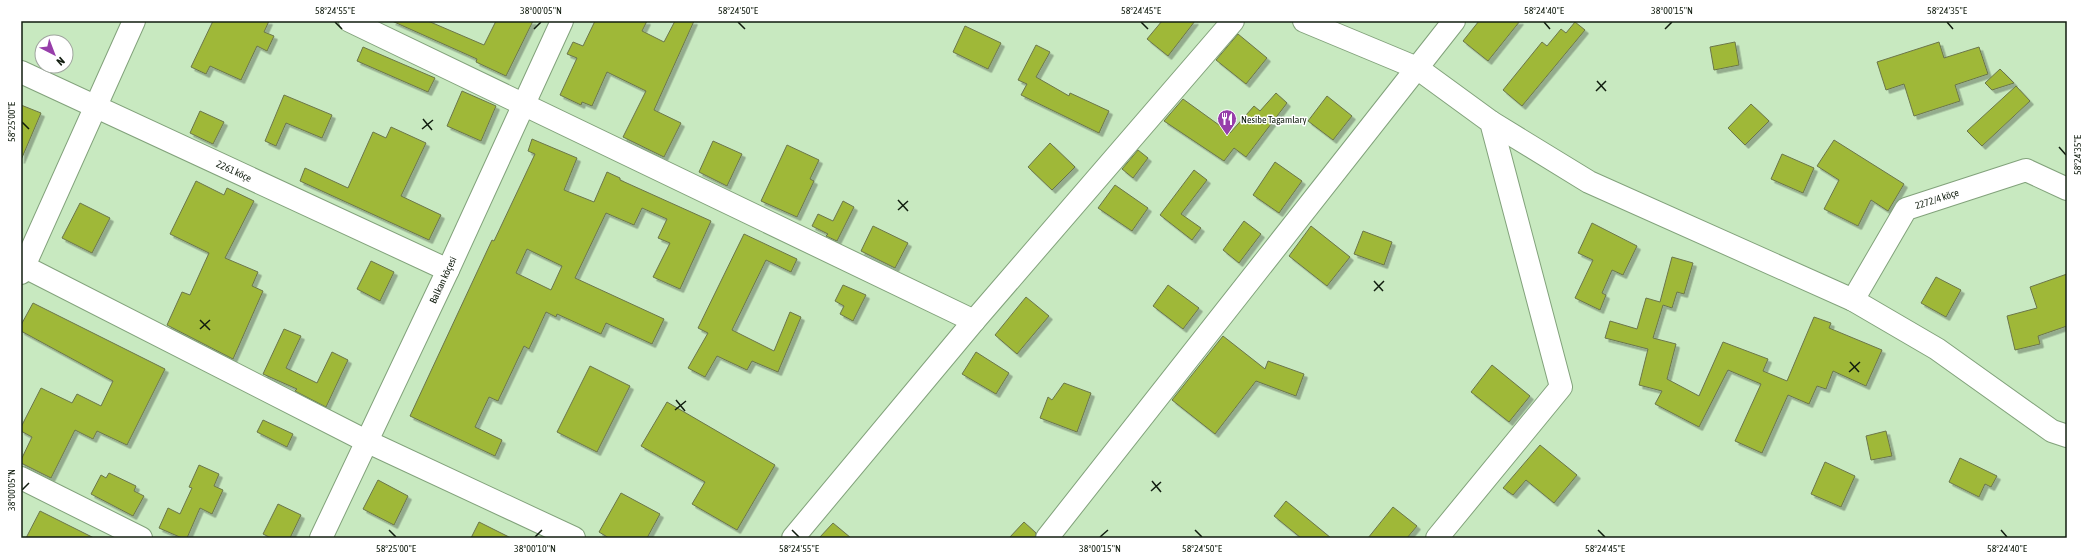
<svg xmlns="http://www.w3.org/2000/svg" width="2088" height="559" font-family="'Asap Condensed',sans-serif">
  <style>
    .building { fill: #9fb838; stroke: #6b764a; fill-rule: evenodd; filter: url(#shadow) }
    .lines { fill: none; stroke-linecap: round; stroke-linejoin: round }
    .minor-casing { stroke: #82a27b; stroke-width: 24 }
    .minor { stroke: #fff; stroke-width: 22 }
    .ticks { fill: none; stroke: #111d0f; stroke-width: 1.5 }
    .labels { text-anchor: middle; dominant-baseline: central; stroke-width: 3; stroke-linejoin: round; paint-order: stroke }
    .poi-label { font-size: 10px; fill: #111d0f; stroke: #fff; text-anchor: start }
    .street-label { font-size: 10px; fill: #111d0f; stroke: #fff }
    .neatline { fill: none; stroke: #111d0f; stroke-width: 1.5 }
    .ticks-label { font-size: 10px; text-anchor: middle; fill: #111d0f }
  </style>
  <defs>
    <filter id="shadow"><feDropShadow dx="3.5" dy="3.5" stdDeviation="0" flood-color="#0004"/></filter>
  </defs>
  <rect width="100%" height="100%" fill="#c8e9c0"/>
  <g class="building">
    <polygon points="213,21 269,21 264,32 274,36 267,51 257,46 241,80 210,66 206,74 191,67"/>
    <polygon points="392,21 428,21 484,45 496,21 533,21 506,76 476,62 477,59"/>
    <polygon points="595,21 647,21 642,31 664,42 675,21 694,21 654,110 681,123 664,157 623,137 646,91 607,72 592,106 582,102 581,105 560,95 577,58 567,54 573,42 583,46"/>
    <polygon points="1162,21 1195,21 1168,56 1147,39"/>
    <polygon points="1479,21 1520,21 1488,61 1463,41"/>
    <polygon points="1575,22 1585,30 1522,106 1503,90 1542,42 1547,46 1561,29 1566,33"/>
    <polygon points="965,26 1001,43 988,69 953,52"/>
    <polygon points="1238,34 1267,58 1246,84 1216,60"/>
    <polygon points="1735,42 1739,65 1714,70 1710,47"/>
    <polygon points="1939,42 1944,58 1979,47 1988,74 1955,85 1960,101 1914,116 1904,84 1886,90 1877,62"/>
    <polygon points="1036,45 1050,52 1036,77 1069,96 1070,93 1109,111 1099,133 1021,95 1027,84 1018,80"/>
    <polygon points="363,47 435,78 428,92 357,61"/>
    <polygon points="2000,69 2014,83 1992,90 1985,83"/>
    <polygon points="2016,86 2030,101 1982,146 1967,131"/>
    <polygon points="462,91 496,106 481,141 447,126"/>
    <polygon points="1276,93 1287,103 1246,157 1234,148 1224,161 1164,121 1183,99 1230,133 1254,106 1260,111"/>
    <polygon points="284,95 332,115 322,138 286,123 276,146 265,141"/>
    <polygon points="1327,96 1352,116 1333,140 1308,121"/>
    <polygon points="1751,104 1769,121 1745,145 1728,128"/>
    <polygon points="21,105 41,113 21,160"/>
    <polygon points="200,111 224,122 213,144 190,133"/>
    <polygon points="391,127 426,143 401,196 441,215 429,240 300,181 305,168 348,188 373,132 386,138"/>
    <path d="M532,139L577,158L564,190L594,202L607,172L620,178V180L711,221L680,289L653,277L670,243L658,238L667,219L642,208L634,225L606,213L575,278L664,319L652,344L606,323L601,334L557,314L556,317L546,312L529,349L524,346L498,401L489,397L475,427L502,440L495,456L410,416L492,240L494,241L520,186L535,154L528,151ZM527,249L562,266L551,290L516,273Z"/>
    <polygon points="1834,140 1904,184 1888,211 1871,200 1858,226 1824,209 1839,180 1817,166"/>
    <polygon points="713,141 742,154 727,186 699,172"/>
    <polygon points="1050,143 1075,167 1052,190 1028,167"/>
    <polygon points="787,145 819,160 810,179 814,181 797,217 761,201"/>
    <polygon points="1138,150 1148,158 1133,178 1122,169"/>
    <polygon points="1782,154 1814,168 1803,193 1771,179"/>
    <polygon points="1275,162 1302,181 1279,213 1253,195"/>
    <polygon points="1194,170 1207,180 1181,214 1201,228 1192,240 1160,215"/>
    <polygon points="196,181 224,195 227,188 254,201 225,258 258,272 252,286 263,291 233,359 167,325 182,292 190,295 209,253 170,234"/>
    <polygon points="1115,185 1148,208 1132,231 1098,208"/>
    <polygon points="843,201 854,207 837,241 826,236 828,234 812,226 818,214 833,221"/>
    <polygon points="80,203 110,218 92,253 62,238"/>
    <polygon points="1244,221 1261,234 1239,263 1223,250"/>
    <polygon points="1592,223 1637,246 1623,275 1612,270 1602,293 1606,295 1600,310 1575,298 1593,260 1578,253"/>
    <polygon points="873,226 908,243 895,268 861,251"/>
    <polygon points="1311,226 1350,257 1327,286 1289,256"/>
    <polygon points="1363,231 1392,242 1384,265 1354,254"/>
    <polygon points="744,234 797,259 791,272 766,260 732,330 774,351 790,312 801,317 778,372 752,361 747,370 717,356 705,377 688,368 708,333 698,328"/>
    <polygon points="1672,257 1693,263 1684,294 1677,292 1672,308 1663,305 1653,338 1676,344 1667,379 1699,396 1723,342 1768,359 1763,371 1787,381 1814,317 1831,323 1829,328 1882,350 1866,386 1833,371 1826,389 1817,386 1809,404 1788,395 1762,453 1735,441 1761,384 1728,370 1699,427 1655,404 1662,391 1639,385 1648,349 1605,338 1610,321 1637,329 1646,298 1660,302"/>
    <polygon points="371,261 394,272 380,301 357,289"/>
    <polygon points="2067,274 2067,326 2038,336 2040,344 2015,350 2007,316 2037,308 2030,287"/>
    <polygon points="1936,277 1961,290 1946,317 1921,303"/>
    <polygon points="843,285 866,295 853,321 840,314 844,306 835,301"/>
    <polygon points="1168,285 1199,308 1183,329 1153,306"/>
    <polygon points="1026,297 1049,316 1017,354 995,335"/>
    <polygon points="33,303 165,369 127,445 97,431 93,439 75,430 51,478 21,463 21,460 32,437 21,431 21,427 41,388 72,403 77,394 101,406 113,381 21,331 21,325"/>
    <polygon points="284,329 301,336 286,368 317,383 332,352 348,360 326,407 295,391 297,389 263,374"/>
    <polygon points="1223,336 1265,369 1268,361 1304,374 1296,396 1256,381 1215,434 1172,400"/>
    <polygon points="976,352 1009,373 996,394 962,374"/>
    <polygon points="1492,365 1530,396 1509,422 1471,392"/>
    <polygon points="590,366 630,386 597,452 557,432"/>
    <polygon points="1064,383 1091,393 1077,432 1040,418 1048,397 1052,400"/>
    <polygon points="667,402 775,465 737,530 692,504 705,482 641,446"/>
    <polygon points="263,420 293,434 287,447 257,432"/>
    <polygon points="1886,431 1892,456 1871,460 1866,436"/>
    <polygon points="1540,445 1577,475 1554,503 1526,480 1513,495 1503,488"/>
    <polygon points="1960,458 1997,476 1991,487 1985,484 1979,497 1949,482"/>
    <polygon points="1825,462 1855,476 1841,507 1811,494"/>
    <polygon points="199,465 219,474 214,486 223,490 212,514 200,508 187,538 182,538 159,528 168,508 180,514 192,488 189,487"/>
    <polygon points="109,473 136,486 134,491 144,496 133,516 91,494 101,475 106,478"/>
    <polygon points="378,480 408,496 394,525 363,509"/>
    <polygon points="621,493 660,514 647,538 609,538 599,532"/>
    <polygon points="1286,501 1331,538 1301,538 1274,516"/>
    <polygon points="278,504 301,515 290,538 271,538 263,534"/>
    <polygon points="1393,507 1417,526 1407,538 1368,538"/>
    <polygon points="40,511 94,538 26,538"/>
    <polygon points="479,522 511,538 471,538"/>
    <polygon points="1024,522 1036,533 1035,538 1009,538"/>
    <polygon points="833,523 851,538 819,538"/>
  </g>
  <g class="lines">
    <g class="minor-casing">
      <g id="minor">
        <polyline points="350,21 974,321"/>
        <polyline points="1304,21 1417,68 1491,122 1561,387 1437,538"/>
        <polyline points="21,72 448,270"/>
        <polyline points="1491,122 1589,182 1853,300 1937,349 2052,431 2067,436"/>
        <polyline points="21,265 366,441 574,538"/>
        <polyline points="21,273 134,21"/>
        <polyline points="1853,300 1906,209 2026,170 2067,189"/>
        <polyline points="21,478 141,538"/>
        <polyline points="321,538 448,270 562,21"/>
        <polyline points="793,538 974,321 1233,21"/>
        <polyline points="1047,538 1454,21"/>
      </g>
    </g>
    <use href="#minor" class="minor"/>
  </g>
  <path class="ticks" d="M335,22L342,29M738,22L745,29M1141,22L1148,29M1544,22L1550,29M1947,22L1953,29M534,29L541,22M1665,29L1672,22M1597,81L1606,91M1596,91L1606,81M423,119L432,130M22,122L29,129M422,129L433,120M2059,147L2066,155M898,200L908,211M898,210L908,201M1374,281L1383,291M1374,291L1384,281M200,320L210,330M200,329L210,320M1850,362L1859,372M1849,372L1860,362M676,400L685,411M675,410L686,401M1152,481L1161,492M22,490L29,483M1151,491L1161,482M389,530L396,537M792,530L799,537M1195,530L1202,537M1598,530L1605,537M2001,530L2007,537M535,537L542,530M1100,537L1108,530"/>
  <defs>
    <g id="restaurant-pin" transform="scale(1)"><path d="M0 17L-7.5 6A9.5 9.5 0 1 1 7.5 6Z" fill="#973eaa" stroke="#fff"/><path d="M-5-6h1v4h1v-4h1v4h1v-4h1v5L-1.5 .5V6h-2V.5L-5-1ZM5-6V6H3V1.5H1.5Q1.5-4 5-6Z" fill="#fff"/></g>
  </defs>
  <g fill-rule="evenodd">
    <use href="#restaurant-pin" x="1227" y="119"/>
  </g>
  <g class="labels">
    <g class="poi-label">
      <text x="1241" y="119">Nesibe Tagamlary</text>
    </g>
    <g class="street-label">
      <text transform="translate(234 171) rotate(25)">2261 köçe</text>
      <text transform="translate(1937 199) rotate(-18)">2272/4 köçe</text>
      <text transform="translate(443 280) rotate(-65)">Balkan köçesi</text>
    </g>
  </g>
  <rect width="2088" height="559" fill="none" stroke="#ffffff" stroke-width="44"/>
  <g transform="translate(54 54) rotate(138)"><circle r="19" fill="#ffffff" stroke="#a0a59f"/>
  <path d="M0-3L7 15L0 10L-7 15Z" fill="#973eaa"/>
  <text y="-6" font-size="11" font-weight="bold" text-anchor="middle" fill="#111d0f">N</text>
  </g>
  <rect x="22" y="22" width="2044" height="515" class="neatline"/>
  <g class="ticks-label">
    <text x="335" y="14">58°24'55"E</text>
    <text x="541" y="14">38°00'05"N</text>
    <text x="738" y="14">58°24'50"E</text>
    <text x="1141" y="14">58°24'45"E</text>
    <text x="1544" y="14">58°24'40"E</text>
    <text x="1672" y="14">38°00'15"N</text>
    <text x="1947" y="14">58°24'35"E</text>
    <text transform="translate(11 122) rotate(-90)" y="4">58°25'00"E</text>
    <text transform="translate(2077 155) rotate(-90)" y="4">58°24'35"E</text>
    <text transform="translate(11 490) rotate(-90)" y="4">38°00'05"N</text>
    <text x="396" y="552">58°25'00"E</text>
    <text x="535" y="552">38°00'10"N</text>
    <text x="799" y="552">58°24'55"E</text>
    <text x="1100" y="552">38°00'15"N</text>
    <text x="1202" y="552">58°24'50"E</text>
    <text x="1605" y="552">58°24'45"E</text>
    <text x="2007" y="552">58°24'40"E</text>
  </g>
</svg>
